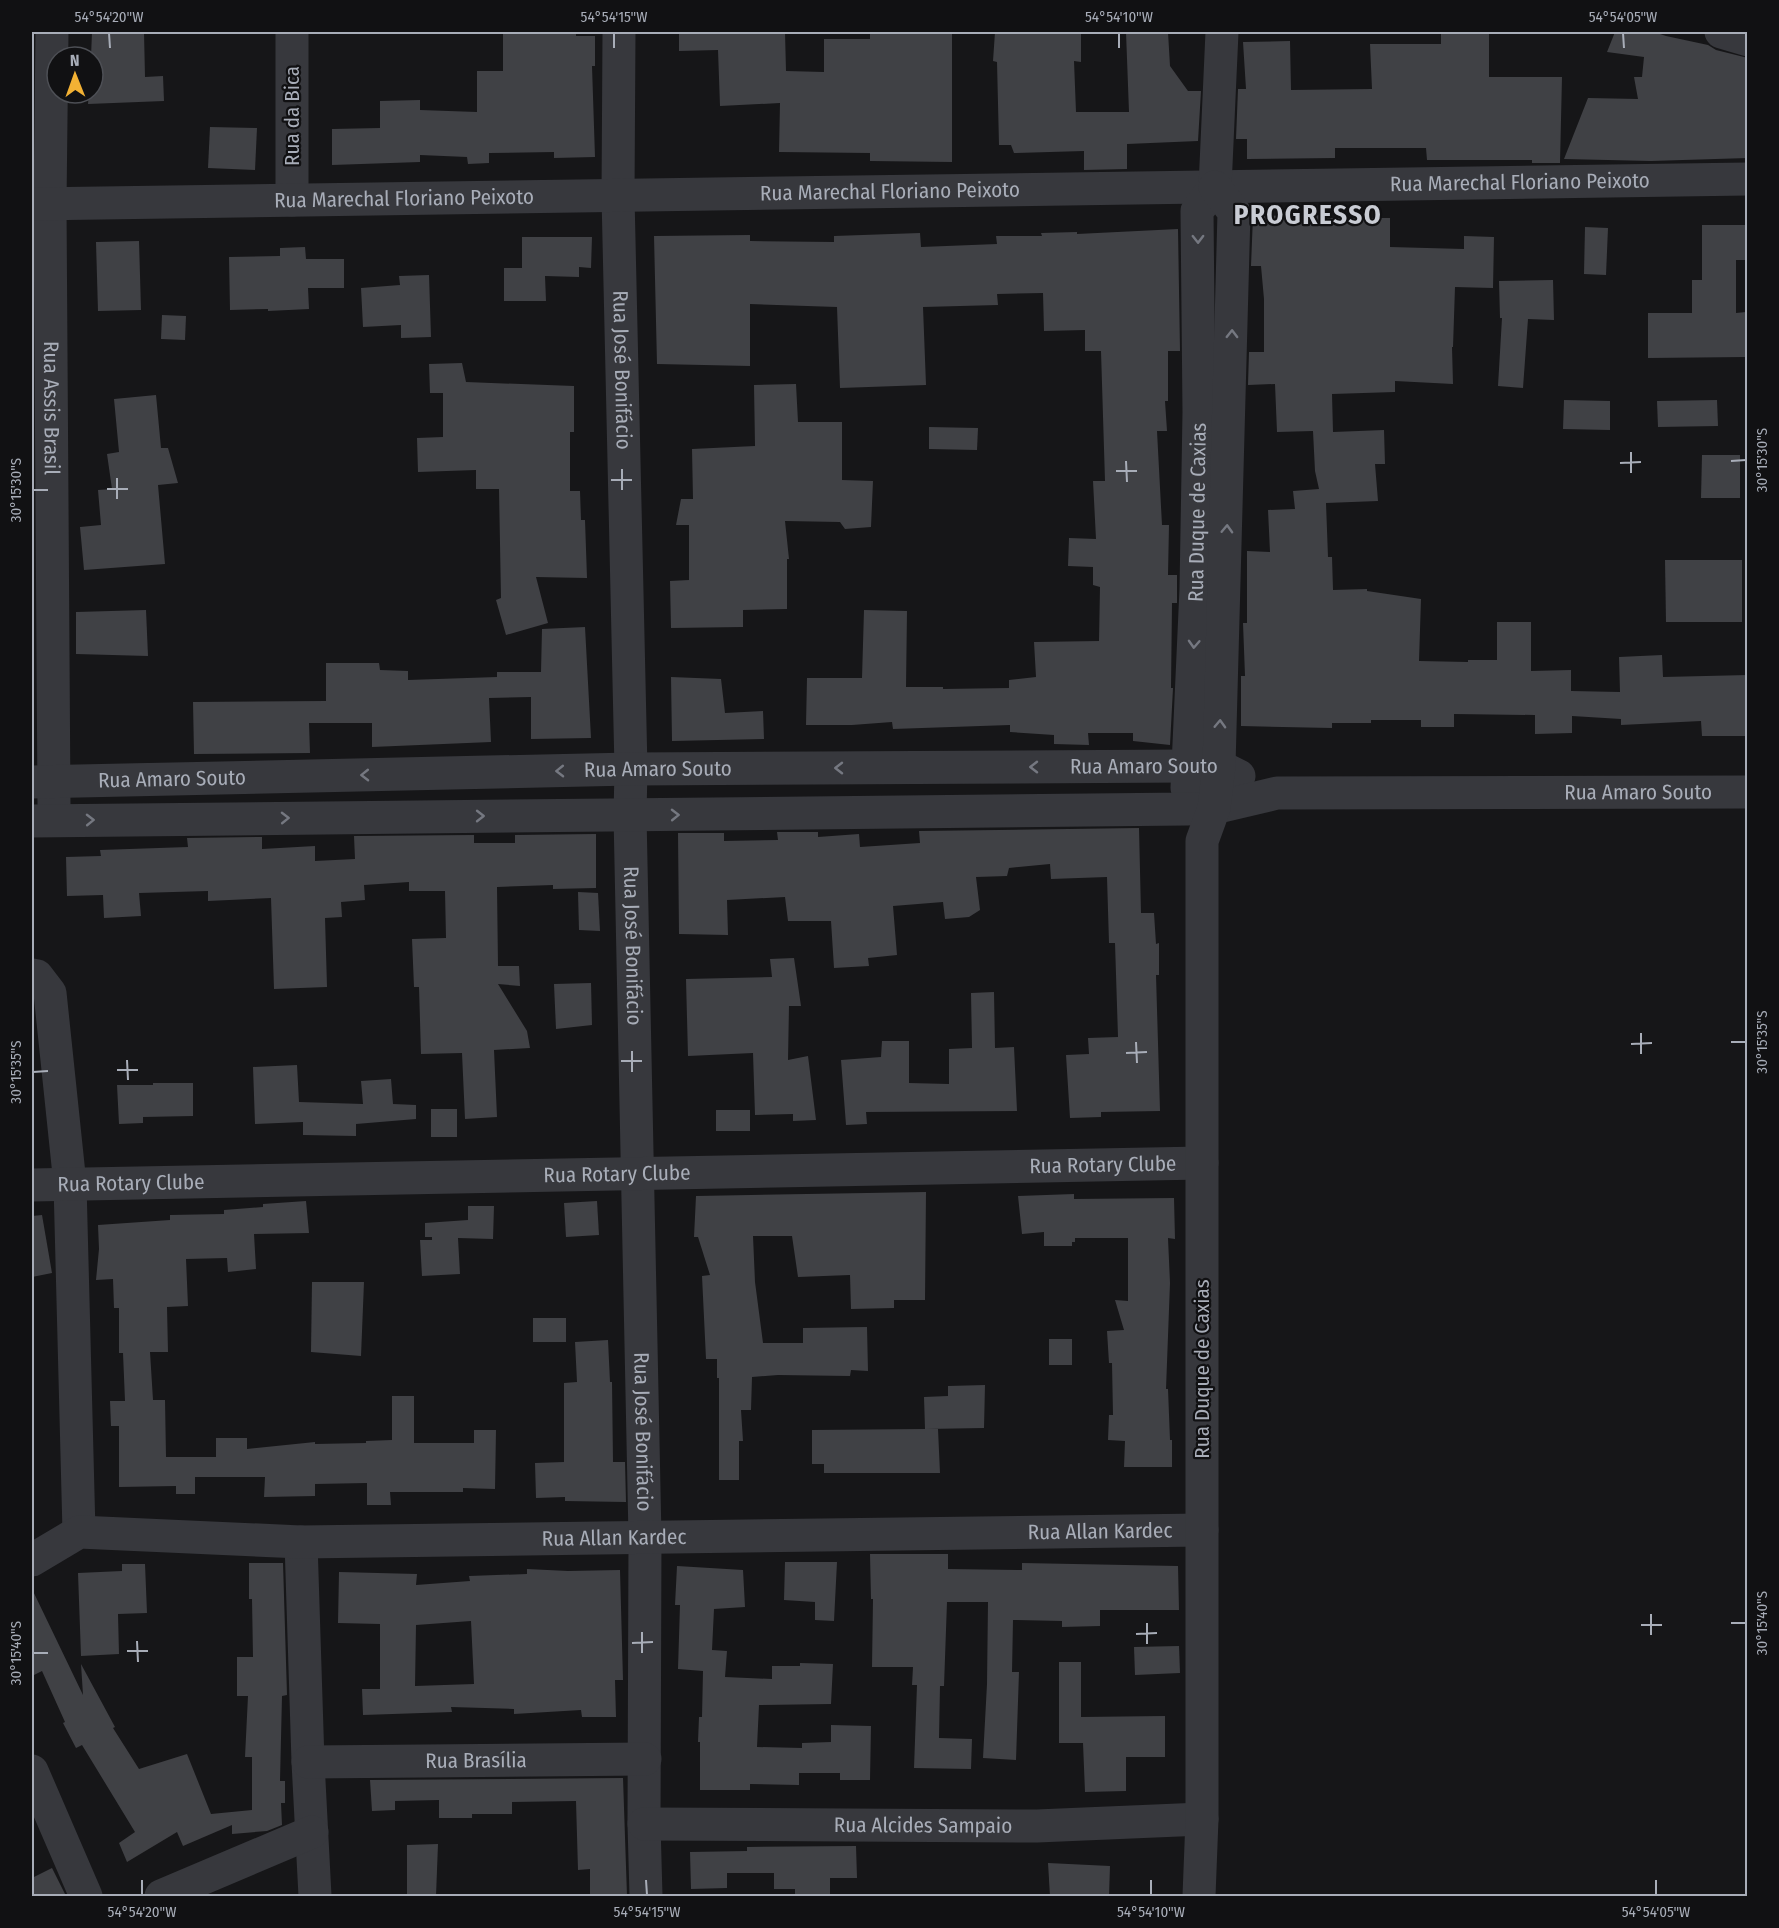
<svg xmlns="http://www.w3.org/2000/svg" width="1779" height="1928" font-family="'Fira Sans Condensed',sans-serif">
  <style>
    .building { fill: #404145; fill-rule: evenodd }
    .lines { fill: none; stroke-linecap: round; stroke-linejoin: round }
    .minor { stroke: #37383d; stroke-width: 33 }
    .oneway { stroke: #757881 }
    .ticks { fill: none; stroke: #a8adb8; stroke-width: 2 }
    .labels { text-anchor: middle; dominant-baseline: central; stroke-width: 4.5; stroke-linejoin: round; paint-order: stroke }
    .street-label { font-size: 21px; fill: #a8adb8; stroke: #111113 }
    .district-label { font-size: 27px; font-weight: bold; letter-spacing: 1.5px; fill: #c9ccd4; stroke: #111113 }
    .neatline { fill: none; stroke: #a8adb8; stroke-width: 2 }
    .ticks-label { font-size: 15px; text-anchor: middle; fill: #a8adb8 }
  </style>
  <rect width="100%" height="100%" fill="#161618"/>
  <g class="building">
    <polygon points="92,32 144,32 145,77 163,76 164,101 88,104 89,93 93,93 93,57 91,57"/>
    <polygon points="503,32 576,32 576,36 595,36 595,66 592,66 595,157 554,158 554,152 489,153 489,163 468,164 467,157 420,155 420,162 332,165 332,129 380,128 380,101 420,100 420,110 477,112 477,71 503,71"/>
    <polygon points="679,32 785,32 786,71 824,72 824,39 870,39 870,32 952,32 952,162 870,161 870,153 779,152 780,103 720,106 718,50 679,51"/>
    <polygon points="995,32 1081,32 1081,62 1074,61 1076,112 1129,112 1126,32 1168,32 1170,66 1188,91 1201,91 1198,141 1127,144 1127,169 1084,170 1084,151 1014,153 1011,145 999,145 997,62 993,61"/>
    <polygon points="1441,32 1489,32 1489,77 1562,77 1560,163 1532,163 1532,160 1427,160 1426,148 1335,148 1335,158 1247,159 1247,139 1236,139 1238,89 1246,89 1243,42 1290,41 1291,90 1372,89 1370,44 1441,44"/>
    <polygon points="1615,32 1654,32 1666,36 1708,45 1716,50 1748,58 1748,158 1651,161 1564,159 1588,98 1638,99 1634,77 1642,77 1644,57 1607,52"/>
    <polygon points="210,127 257,128 255,170 208,168"/>
    <polygon points="1327,215 1327,218 1390,218 1390,247 1464,249 1464,236 1494,237 1493,288 1455,287 1453,347 1452,347 1453,384 1395,381 1395,392 1332,394 1333,432 1384,430 1385,464 1375,464 1378,501 1326,503 1328,557 1332,557 1333,590 1367,589 1367,591 1421,599 1419,661 1468,662 1468,660 1497,660 1497,622 1531,622 1531,671 1571,670 1571,691 1620,692 1619,657 1662,655 1663,677 1748,675 1748,736 1702,736 1701,721 1621,725 1621,719 1572,716 1572,733 1535,734 1535,715 1454,714 1454,727 1421,727 1421,720 1371,720 1371,723 1332,723 1332,728 1241,726 1241,676 1245,676 1243,623 1247,623 1247,551 1270,552 1268,510 1295,509 1293,491 1319,489 1315,471 1313,431 1277,432 1275,384 1248,385 1249,352 1264,352 1264,299 1261,266 1251,266 1253,216"/>
    <polygon points="1702,225 1748,225 1748,260 1736,260 1736,313 1746,312 1746,357 1648,358 1648,313 1692,313 1692,280 1702,280"/>
    <polygon points="1585,227 1608,228 1606,275 1584,274"/>
    <polygon points="1178,229 1180,351 1168,351 1168,401 1165,401 1167,431 1157,431 1162,525 1169,525 1168,575 1177,575 1177,603 1172,603 1171,688 1173,688 1170,745 1133,741 1133,733 1088,733 1089,745 1054,744 1054,735 1010,732 1010,725 893,729 892,722 852,725 806,725 807,678 862,678 864,610 907,611 906,687 943,687 943,689 1009,688 1009,680 1036,677 1034,642 1099,641 1100,587 1093,585 1093,567 1068,566 1069,538 1096,539 1093,481 1105,481 1101,351 1085,351 1085,330 1044,331 1043,293 997,294 998,305 923,307 926,385 840,388 837,307 750,304 750,366 657,364 654,236 750,235 750,241 834,242 834,236 920,233 921,247 997,244 996,236 1042,236 1041,233 1077,232 1077,234"/>
    <polygon points="522,237 592,237 591,268 579,267 579,277 545,276 546,301 504,301 504,268 522,268"/>
    <polygon points="139,241 141,310 98,311 96,242"/>
    <polygon points="305,247 306,259 344,259 344,288 308,288 309,309 268,311 268,309 230,310 229,257 280,256 280,248"/>
    <polygon points="429,275 431,337 401,338 401,325 363,327 361,288 400,285 399,276"/>
    <polygon points="1553,280 1554,320 1528,319 1523,388 1498,386 1502,318 1500,318 1499,281"/>
    <polygon points="162,315 186,316 185,340 161,339"/>
    <polygon points="462,363 466,382 574,386 574,432 570,432 570,491 580,491 581,520 585,520 587,578 536,577 548,623 506,635 496,600 501,598 499,489 476,489 476,470 418,472 417,438 443,437 443,393 430,393 429,364"/>
    <polygon points="796,384 798,422 842,422 842,480 873,481 871,527 845,529 840,522 785,521 789,559 787,559 787,609 743,610 743,627 671,628 670,581 689,580 689,525 676,525 681,499 693,499 692,449 755,446 754,385"/>
    <polygon points="156,395 161,448 168,448 178,483 158,485 165,564 84,570 80,527 101,525 98,490 112,489 107,454 119,452 114,399"/>
    <polygon points="1564,400 1610,401 1610,430 1563,429"/>
    <polygon points="1717,400 1718,426 1658,427 1657,401"/>
    <polygon points="929,427 978,428 977,450 929,449"/>
    <polygon points="1702,455 1740,455 1740,498 1701,498"/>
    <polygon points="1665,560 1742,560 1742,622 1666,622"/>
    <polygon points="146,610 148,656 76,654 76,612"/>
    <polygon points="585,627 591,738 531,739 531,697 489,698 491,742 372,747 372,723 309,723 310,753 194,754 193,702 326,701 326,663 379,663 380,670 408,671 408,680 497,677 497,672 541,672 542,629"/>
    <polygon points="671,677 721,679 725,713 763,711 764,739 672,741"/>
    <polygon points="1139,828 1141,913 1154,913 1156,944 1159,943 1159,975 1156,975 1160,1111 1101,1112 1101,1117 1070,1118 1066,1055 1089,1054 1088,1038 1118,1037 1115,943 1109,943 1107,877 1051,879 1050,864 1009,868 1007,876 976,877 980,910 969,917 945,919 943,902 893,906 897,955 868,958 869,966 834,968 831,921 788,921 785,897 727,900 728,935 679,934 678,833 724,833 724,841 778,840 777,832 818,832 818,837 859,834 860,847 920,843 919,831"/>
    <polygon points="596,834 596,888 553,889 553,885 497,887 498,966 519,966 520,986 498,984 527,1031 530,1048 494,1050 497,1117 465,1119 462,1053 421,1054 419,987 414,987 412,939 446,938 445,891 409,891 409,882 364,885 365,900 341,902 342,917 325,918 327,987 274,989 271,898 208,901 208,891 139,893 141,916 104,918 103,895 67,896 66,857 101,856 100,850 188,847 187,838 262,837 262,849 315,846 315,861 355,859 354,836 474,835 474,843 515,843 515,835"/>
    <polygon points="578,892 598,893 600,931 579,930"/>
    <polygon points="794,958 801,1006 789,1006 788,1060 808,1056 816,1120 793,1121 793,1114 755,1115 753,1053 688,1056 686,979 772,977 770,959"/>
    <polygon points="591,983 592,1025 556,1029 554,984"/>
    <polygon points="994,992 995,1048 1014,1047 1017,1111 866,1112 867,1124 846,1125 841,1060 881,1057 882,1041 909,1041 909,1083 949,1084 949,1049 972,1048 971,993"/>
    <polygon points="297,1065 299,1102 363,1104 361,1081 391,1079 393,1104 416,1105 416,1119 356,1124 356,1136 303,1135 303,1122 255,1124 253,1067"/>
    <polygon points="153,1083 193,1083 193,1116 143,1117 143,1123 119,1124 117,1085 153,1085"/>
    <rect x="431" y="1109" width="26" height="28"/>
    <rect x="716" y="1110" width="34" height="21"/>
    <polygon points="926,1192 925,1300 894,1300 894,1308 851,1309 850,1275 798,1277 792,1236 753,1236 755,1282 763,1343 803,1343 803,1328 867,1327 868,1371 851,1370 850,1376 778,1375 752,1377 751,1410 741,1410 743,1441 739,1441 739,1480 719,1480 719,1378 717,1378 717,1359 706,1359 702,1276 710,1275 698,1237 694,1237 696,1196"/>
    <polygon points="1074,1194 1074,1199 1174,1198 1175,1239 1168,1238 1170,1283 1166,1389 1168,1389 1170,1440 1172,1440 1172,1467 1124,1467 1125,1441 1108,1440 1109,1415 1113,1415 1112,1363 1109,1363 1107,1331 1124,1330 1115,1300 1128,1301 1128,1238 1075,1238 1075,1242 1072,1242 1072,1246 1044,1246 1044,1232 1022,1234 1018,1196"/>
    <polygon points="306,1201 309,1233 254,1234 256,1269 228,1272 227,1258 186,1259 188,1306 167,1307 168,1352 150,1352 153,1400 165,1400 166,1457 216,1457 216,1438 247,1438 247,1449 315,1442 315,1444 366,1443 366,1441 392,1440 392,1396 414,1396 414,1443 474,1443 474,1430 496,1430 495,1489 463,1488 463,1492 390,1492 391,1505 367,1505 367,1483 315,1484 315,1496 264,1497 265,1477 195,1477 195,1494 176,1494 176,1486 119,1487 119,1426 111,1426 110,1401 125,1401 123,1353 119,1353 119,1308 114,1308 113,1279 96,1280 99,1249 98,1225 170,1220 170,1215 224,1214 224,1210 263,1207 263,1204"/>
    <polygon points="597,1201 599,1235 566,1237 564,1203"/>
    <polygon points="468,1206 494,1206 493,1239 458,1238 460,1274 422,1276 420,1240 432,1240 432,1237 425,1237 425,1223 468,1220"/>
    <polygon points="42,1215 52,1273 32,1277 32,1216"/>
    <polygon points="312,1282 364,1282 361,1356 311,1352"/>
    <rect x="533" y="1318" width="33" height="24"/>
    <rect x="1049" y="1339" width="23" height="26"/>
    <polygon points="608,1340 610,1382 612,1382 613,1462 625,1462 626,1502 565,1501 565,1497 536,1498 535,1463 564,1462 564,1383 577,1382 575,1342"/>
    <polygon points="985,1385 984,1428 926,1429 938,1429 940,1473 824,1473 824,1464 812,1464 812,1430 925,1429 924,1397 948,1396 948,1386"/>
    <polygon points="870,1554 948,1554 948,1569 1022,1570 1022,1563 1178,1566 1179,1610 1100,1610 1100,1626 1062,1627 1062,1621 1013,1620 1012,1672 1019,1672 1016,1760 983,1758 987,1684 988,1602 947,1602 944,1686 940,1686 939,1738 972,1739 971,1769 914,1768 917,1685 912,1685 913,1667 872,1667 873,1599 871,1599"/>
    <polygon points="785,1562 837,1562 834,1621 815,1620 815,1602 784,1600"/>
    <polygon points="249,1563 283,1563 287,1695 282,1696 280,1781 285,1781 285,1803 281,1803 282,1825 267,1831 232,1834 232,1825 183,1846 177,1832 127,1862 119,1843 135,1832 82,1745 76,1748 63,1723 65,1722 42,1671 32,1676 32,1589 83,1695 81,1664 115,1727 113,1728 139,1769 187,1754 211,1814 252,1810 252,1757 245,1757 248,1696 237,1696 237,1657 253,1657 252,1599 249,1599"/>
    <polygon points="122,1564 145,1564 147,1613 118,1614 119,1654 81,1656 78,1573 122,1571"/>
    <polygon points="677,1566 743,1570 745,1607 714,1609 712,1650 727,1651 725,1677 772,1679 772,1666 800,1666 800,1663 833,1664 831,1704 759,1705 757,1747 802,1748 802,1743 831,1742 831,1725 871,1726 870,1780 840,1780 840,1773 799,1773 799,1785 750,1784 750,1790 700,1790 700,1742 698,1742 699,1717 702,1717 703,1671 678,1669 680,1605 675,1605"/>
    <path d="M527,1569L568,1571L620,1570L623,1680H615L616,1717H582L581,1710L514,1714V1709L451,1707L452,1712L363,1715L362,1689H380V1624L338,1623L339,1572L417,1574L416,1585L470,1581L469,1576L527,1574ZM471,1621L474,1684L415,1686L416,1625Z"/>
    <polygon points="1179,1646 1180,1673 1135,1675 1134,1647"/>
    <polygon points="1059,1662 1081,1662 1081,1717 1165,1716 1165,1757 1126,1757 1126,1791 1085,1792 1083,1743 1059,1743"/>
    <polygon points="623,1778 627,1896 590,1896 590,1869 578,1870 576,1801 512,1802 512,1814 472,1814 472,1818 439,1818 439,1800 395,1801 395,1810 372,1811 370,1780"/>
    <polygon points="438,1844 436,1896 407,1896 407,1845"/>
    <polygon points="856,1846 857,1878 830,1878 830,1896 795,1896 795,1889 774,1889 774,1873 727,1873 727,1888 691,1889 690,1852 747,1851 747,1847"/>
    <polygon points="1048,1863 1110,1866 1109,1896 1050,1896"/>
    <polygon points="52,1868 66,1896 32,1896 32,1878"/>
  </g>
  <g class="lines">
    <g class="minor">
      <path id="s1" d="M52,32L50,204L54,804"/>
      <polyline points="292,32 292,200"/>
      <path id="s2" d="M619,32L618,196L631,769L630,815L645,1537L644,1824L646,1896"/>
      <polyline points="1721,32 1748,40"/>
      <path id="s3" d="M32,204L1748,179"/>
      <path id="s4" d="M32,782L631,769L1188,766H1219L1239,776"/>
      <path id="s5" d="M1187,788L1196,589L1199,412L1197,211L1215,187L1222,32"/>
      <path id="s6" d="M32,821L1187,809L1214,808L1277,793L1748,792"/>
      <polyline points="32,975 37,976 50,993 70,1184 79,1532"/>
      <path id="s7" d="M32,1185L1202,1163"/>
      <polyline points="301,1542 308,1762 315,1896"/>
      <path id="s8" d="M32,1560L79,1532L301,1542L1202,1530"/>
      <path id="s9" d="M308,1762L645,1759"/>
      <polyline points="32,1771 86,1896"/>
      <path id="s10" d="M644,1824L1037,1826L1202,1819"/>
      <polyline points="161,1896 312,1832"/>
      <polyline points="1199,1896 1202,1819 1202,841 1214,808 1219,766 1234,212 1215,187"/>
    </g>
  </g>
  <defs><path id="oneway-chevron" d="M-2-3.5L2.5 0L-2 3.5" fill="none" stroke-width="1.6" stroke-linecap="round" stroke-linejoin="round" transform="scale(1.5)"/></defs>
  <g class="oneway">
    <use href="#oneway-chevron" transform="translate(1198 239) rotate(89)"/>
    <use href="#oneway-chevron" transform="translate(1232 334) rotate(-89)"/>
    <use href="#oneway-chevron" transform="translate(1227 529) rotate(-88)"/>
    <use href="#oneway-chevron" transform="translate(1194 644) rotate(93)"/>
    <use href="#oneway-chevron" transform="translate(1220 724) rotate(-88)"/>
    <use href="#oneway-chevron" transform="translate(1034 767) rotate(180)"/>
    <use href="#oneway-chevron" transform="translate(839 768) rotate(180)"/>
    <use href="#oneway-chevron" transform="translate(560 771) rotate(179)"/>
    <use href="#oneway-chevron" transform="translate(365 775) rotate(179)"/>
    <use href="#oneway-chevron" transform="translate(675 815) rotate(-1)"/>
    <use href="#oneway-chevron" transform="translate(480 816)"/>
    <use href="#oneway-chevron" transform="translate(285 818) rotate(-1)"/>
    <use href="#oneway-chevron" transform="translate(90 820) rotate(-1)"/>
  </g>
  <path class="ticks" d="M109,33L110,48M614,33V48M1119,33V48M1623,33L1624,48M1631,452V473M1126,461L1127,482M1731,461L1746,460M1620,463L1641,462M622,469V490M1116,471H1137M117,478V499M611,480H632M107,489H128M33,490H48M1641,1033V1054M1136,1042L1137,1063M1731,1042H1746M1631,1044L1652,1043M632,1051V1072M1126,1053L1147,1052M127,1060L128,1080M621,1061H642M117,1070H138M33,1072L48,1071M1651,1614V1635M1147,1623V1644M1731,1623H1746M1641,1625H1662M642,1632V1653M1136,1634L1157,1633M137,1641L138,1662M632,1643L653,1642M127,1651H148M33,1653H48M142,1880V1895M646,1880L647,1895M1151,1880V1895M1656,1880V1895"/>
  <g class="labels">
    <g class="street-label">
      <text transform="translate(292 116) rotate(-90)">Rua da Bica</text>
      <text stroke="none"><textPath href="#s3" startOffset="1488">Rua Marechal Floriano Peixoto</textPath></text>
      <text stroke="none"><textPath href="#s3" startOffset="858">Rua Marechal Floriano Peixoto</textPath></text>
      <text stroke="none"><textPath href="#s3" startOffset="372">Rua Marechal Floriano Peixoto</textPath></text>
      <text stroke="none"><textPath href="#s2" startOffset="338">Rua José Bonifácio</textPath></text>
      <text stroke="none"><textPath href="#s1" startOffset="376">Rua Assis Brasil</textPath></text>
      <text stroke="none"><textPath href="#s5" startOffset="276">Rua Duque de Caxias</textPath></text>
      <text stroke="none"><textPath href="#s4" startOffset="1112">Rua Amaro Souto</textPath></text>
      <text stroke="none"><textPath href="#s4" startOffset="626">Rua Amaro Souto</textPath></text>
      <text stroke="none"><textPath href="#s4" startOffset="140">Rua Amaro Souto</textPath></text>
      <text stroke="none"><textPath href="#s6" startOffset="1608">Rua Amaro Souto</textPath></text>
      <text stroke="none"><textPath href="#s2" startOffset="914">Rua José Bonifácio</textPath></text>
      <text stroke="none"><textPath href="#s7" startOffset="1071">Rua Rotary Clube</textPath></text>
      <text stroke="none"><textPath href="#s7" startOffset="585">Rua Rotary Clube</textPath></text>
      <text stroke="none"><textPath href="#s7" startOffset="99">Rua Rotary Clube</textPath></text>
      <text transform="translate(1202 1369) rotate(-90)">Rua Duque de Caxias</text>
      <text stroke="none"><textPath href="#s2" startOffset="1400">Rua José Bonifácio</textPath></text>
      <text stroke="none"><textPath href="#s8" startOffset="1076">Rua Allan Kardec</textPath></text>
      <text stroke="none"><textPath href="#s8" startOffset="590">Rua Allan Kardec</textPath></text>
      <text stroke="none"><textPath href="#s9" startOffset="168">Rua Brasília</textPath></text>
      <text stroke="none"><textPath href="#s10" startOffset="279">Rua Alcides Sampaio</textPath></text>
    </g>
    <g class="district-label">
      <text x="1308" y="215">PROGRESSO</text>
    </g>
  </g>
  <rect width="1779" height="1928" fill="none" stroke="#111113" stroke-width="66"/>
  <g transform="translate(75 75) rotate(359)"><circle r="28" fill="#111113" stroke="#4d4f55" stroke-width="1.5"/>
  <path d="M0-4.5L10 22L0 15L-10 22Z" fill="#f2b134"/>
  <text y="-9" font-size="16" font-weight="bold" text-anchor="middle" fill="#a8adb8">N</text>
  </g>
  <rect x="33" y="33" width="1713" height="1862" class="neatline"/>
  <g class="ticks-label">
    <text x="109" y="22">54°54'20"W</text>
    <text x="614" y="22">54°54'15"W</text>
    <text x="1119" y="22">54°54'10"W</text>
    <text x="1623" y="22">54°54'05"W</text>
    <text transform="translate(1762 460) rotate(-90)" y="5">30°15'30"S</text>
    <text transform="translate(16 490) rotate(-90)" y="5">30°15'30"S</text>
    <text transform="translate(1762 1042) rotate(-90)" y="5">30°15'35"S</text>
    <text transform="translate(16 1072) rotate(-90)" y="5">30°15'35"S</text>
    <text transform="translate(1762 1623) rotate(-90)" y="5">30°15'40"S</text>
    <text transform="translate(16 1653) rotate(-90)" y="5">30°15'40"S</text>
    <text x="142" y="1917">54°54'20"W</text>
    <text x="647" y="1917">54°54'15"W</text>
    <text x="1151" y="1917">54°54'10"W</text>
    <text x="1656" y="1917">54°54'05"W</text>
  </g>
</svg>
